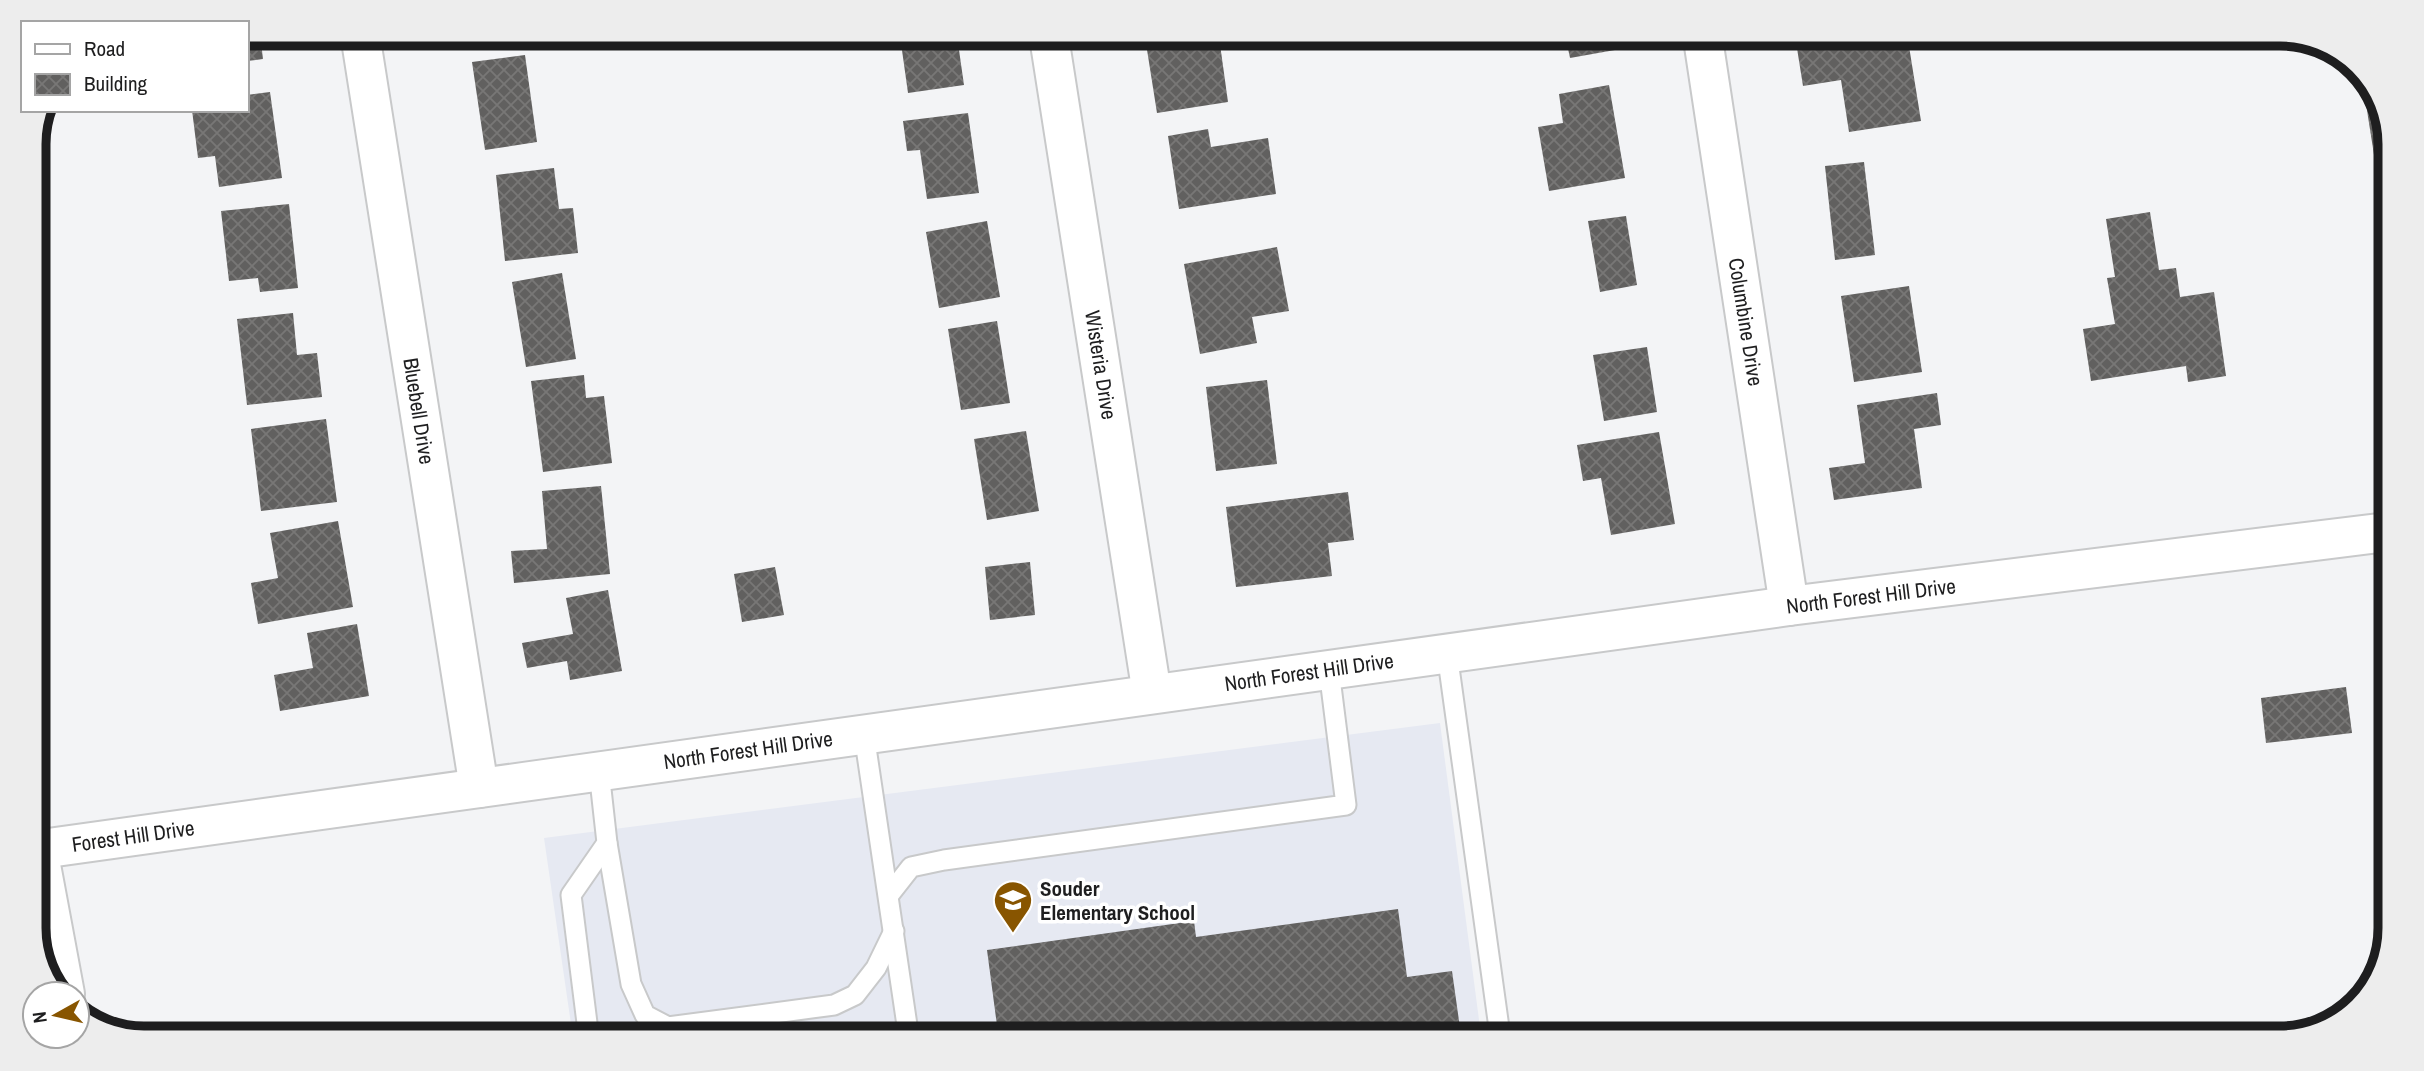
<svg xmlns="http://www.w3.org/2000/svg" width="2424" height="1071" font-family="'Archivo Narrow',sans-serif">
  <style>
    .built { fill: #e6e9f2 }
    .building { fill: url(#building-cross-hatch) }
    .lines { fill: none; stroke-linecap: round; stroke-linejoin: round }
    .lane-casing { stroke: #c8c9ca; stroke-width: 23 }
    .street-casing { stroke: #c8c9ca; stroke-width: 42 }
    .secondary-casing { stroke: #c8c9ca; stroke-width: 42 }
    .lane { stroke: #fff; stroke-width: 19 }
    .street { stroke: #fff; stroke-width: 38 }
    .secondary { stroke: #fff; stroke-width: 38 }
    .labels { text-anchor: middle; dominant-baseline: central; stroke-width: 7; stroke-linejoin: round; paint-order: stroke }
    .street-label { font-size: 21px; fill: #1e1e1f; stroke: #fff }
    .poi-label { font-size: 21px; font-weight: bold; fill: #1e1e1f; stroke: #fff; text-anchor: start }
    .rim { fill: none; stroke: #1e1e1f; stroke-width: 9 }
  </style>
  <defs>
    <pattern id="building-cross-hatch" width="8" height="8" patternUnits="userSpaceOnUse" patternTransform="scale(1.75)"><rect width="8" height="8" fill="#61605f"/><path d="M0 0l8 8M0 8l8-8" fill="none" stroke="#787776"/></pattern>
  </defs>
  <rect width="100%" height="100%" fill="#f3f4f6"/>
  <polygon class="built" points="1440,723 1481,1035 572,1031 544,838"/>
  <g class="building">
    <polygon points="247,34 260,34 263,59 247,61"/>
    <polygon points="464,35 503,35 503,36 465,42"/>
    <polygon points="900,36 957,36 964,85 908,93"/>
    <polygon points="1145,37 1219,37 1228,102 1157,113"/>
    <polygon points="1566,39 1613,39 1615,50 1570,58"/>
    <polygon points="1811,40 1908,40 1921,121 1849,132 1841,80 1803,86 1796,42"/>
    <polygon points="525,55 537,142 485,150 472,62"/>
    <polygon points="2372,83 2391,137 2389,250 2363,85"/>
    <polygon points="1609,85 1625,178 1549,191 1538,127 1563,123 1559,94"/>
    <polygon points="270,92 282,178 219,187 215,156 198,158 192,110 247,110 247,95"/>
    <polygon points="968,113 979,193 927,199 920,150 907,151 903,121"/>
    <polygon points="1208,129 1211,147 1268,138 1276,194 1179,209 1168,136"/>
    <polygon points="1864,162 1875,255 1835,260 1825,166"/>
    <polygon points="554,168 559,209 573,208 578,253 505,261 496,175"/>
    <polygon points="289,204 298,288 260,292 258,278 229,281 221,211"/>
    <polygon points="2150,212 2159,270 2176,268 2180,297 2214,292 2226,376 2188,382 2186,366 2091,381 2083,329 2115,324 2107,278 2115,277 2106,219"/>
    <polygon points="1626,216 1637,285 1600,292 1588,221"/>
    <polygon points="987,221 1000,297 939,308 926,232"/>
    <polygon points="1277,247 1289,311 1252,317 1257,343 1200,354 1184,264"/>
    <polygon points="562,273 576,359 526,367 512,282"/>
    <polygon points="1909,286 1922,372 1854,382 1841,296"/>
    <polygon points="293,313 297,355 317,353 322,397 247,405 237,319"/>
    <polygon points="997,321 1010,403 961,410 948,329"/>
    <polygon points="1647,347 1657,412 1604,421 1593,355"/>
    <polygon points="584,375 586,398 604,396 612,463 543,472 531,381"/>
    <polygon points="1267,380 1277,464 1216,471 1206,387"/>
    <polygon points="1937,393 1941,425 1914,429 1922,488 1834,500 1829,468 1865,463 1857,405"/>
    <polygon points="326,419 337,502 261,511 251,429"/>
    <polygon points="1026,431 1039,511 987,520 974,439"/>
    <polygon points="1659,432 1675,524 1611,535 1601,478 1583,481 1577,445"/>
    <polygon points="601,486 610,574 514,583 511,551 547,549 542,491"/>
    <polygon points="1348,492 1354,540 1328,543 1332,576 1236,587 1226,507"/>
    <polygon points="338,521 353,607 258,624 251,583 278,578 270,533"/>
    <polygon points="1030,562 1035,615 990,620 985,567"/>
    <polygon points="775,567 784,615 742,622 734,574"/>
    <polygon points="608,590 622,671 570,680 567,661 527,668 522,643 573,634 566,598"/>
    <polygon points="357,624 369,696 280,711 274,675 313,668 307,633"/>
    <polygon points="2346,687 2352,733 2266,743 2261,698"/>
    <polygon points="1398,909 1407,977 1452,971 1461,1035 998,1033 987,950 1194,921 1196,937"/>
  </g>
  <g class="lines">
    <g class="lane-casing">
      <g id="lane">
        <polyline points="2383,533 2386,563"/>
        <polyline points="1447,653 1500,1035"/>
        <polyline points="864,734 908,1032"/>
        <polyline points="607,843 631,984 645,1015 668,1027 834,1005 855,995 876,968 894,931"/>
        <polyline points="889,895 911,867 944,860 1346,805 1329,670"/>
        <polyline points="588,1031 571,895 607,843 599,771"/>
      </g>
    </g>
    <g class="street-casing">
      <g id="street">
        <polyline points="360,34 479,788"/>
        <polyline points="1049,37 1152,694"/>
        <polyline points="1703,39 1789,606"/>
        <polyline points="38,849 65,994"/>
      </g>
    </g>
    <g class="secondary-casing">
      <polyline id="secondary" points="34,850 1789,606 2387,532"/>
    </g>
    <use href="#lane" class="lane"/>
    <use href="#street" class="street"/>
    <use href="#secondary" class="secondary"/>
  </g>
  <defs>
    <g id="school-pin" transform="scale(2.0125)"><path d="M0 17L-7.5 6A9.5 9.5 0 1 1 7.5 6Z" fill="#850" stroke="#fff"/><path d="M0-5L7-2L0 1L-7-2ZM-4 1L0 2.5L4 1V4Q0 6-4 4Z" fill="#fff"/></g>
  </defs>
  <g fill-rule="evenodd">
    <use href="#school-pin" x="1013" y="900"/>
  </g>
  <g class="labels">
    <g class="street-label">
      <text transform="translate(1746 322) rotate(81)">Columbine Drive</text>
      <text transform="translate(1101 365) rotate(81)">Wisteria Drive</text>
      <text transform="translate(419 411) rotate(81)">Bluebell Drive</text>
      <text transform="translate(1871 596) rotate(-7)">North Forest Hill Drive</text>
      <text transform="translate(1309 672) rotate(-8)">North Forest Hill Drive</text>
      <text transform="translate(748 750) rotate(-8)">North Forest Hill Drive</text>
      <text transform="translate(133 836) rotate(-8)">Forest Hill Drive</text>
    </g>
    <g class="poi-label">
      <text x="1040" y="888">Souder<tspan x="1040" dy="24">Elementary School</tspan></text>
    </g>
  </g>
  <path d="M0 0H2424V1071H0ZM144 46H2280A98 98 0 0 1 2378 144V928A98 98 0 0 1 2280 1026H144A98 98 0 0 1 46 928V144A98 98 0 0 1 144 46Z" fill="#ededed" fill-rule="evenodd"/>
  <path class="rim" d="M144 46H2280A98 98 0 0 1 2378 144V928A98 98 0 0 1 2280 1026H144A98 98 0 0 1 46 928V144A98 98 0 0 1 144 46Z"/>
  <rect x="21" y="21" width="228" height="91" fill="#ffffff" stroke="#a5a5a5" stroke-width="2"/>
  <rect x="35" y="44" width="35" height="10" fill="#ffffff" stroke="#a5a5a5" stroke-width="2"/>
  <text x="84" y="56" font-size="21" fill="#1e1e1f">Road</text>
  <rect x="35" y="74" width="35" height="21" fill="url(#building-cross-hatch)" stroke="#a5a5a5" stroke-width="2"/>
  <text x="84" y="91" font-size="21" fill="#1e1e1f">Building</text>
  <g transform="translate(56 1015) rotate(262)"><circle r="33" fill="#ffffff" stroke="#a5a5a5" stroke-width="2"/>
  <path d="M0-5L12 26L0 18L-12 26Z" fill="#885500"/>
  <text y="-10" font-size="19" font-weight="bold" text-anchor="middle" fill="#1e1e1f">N</text>
  </g>
</svg>
